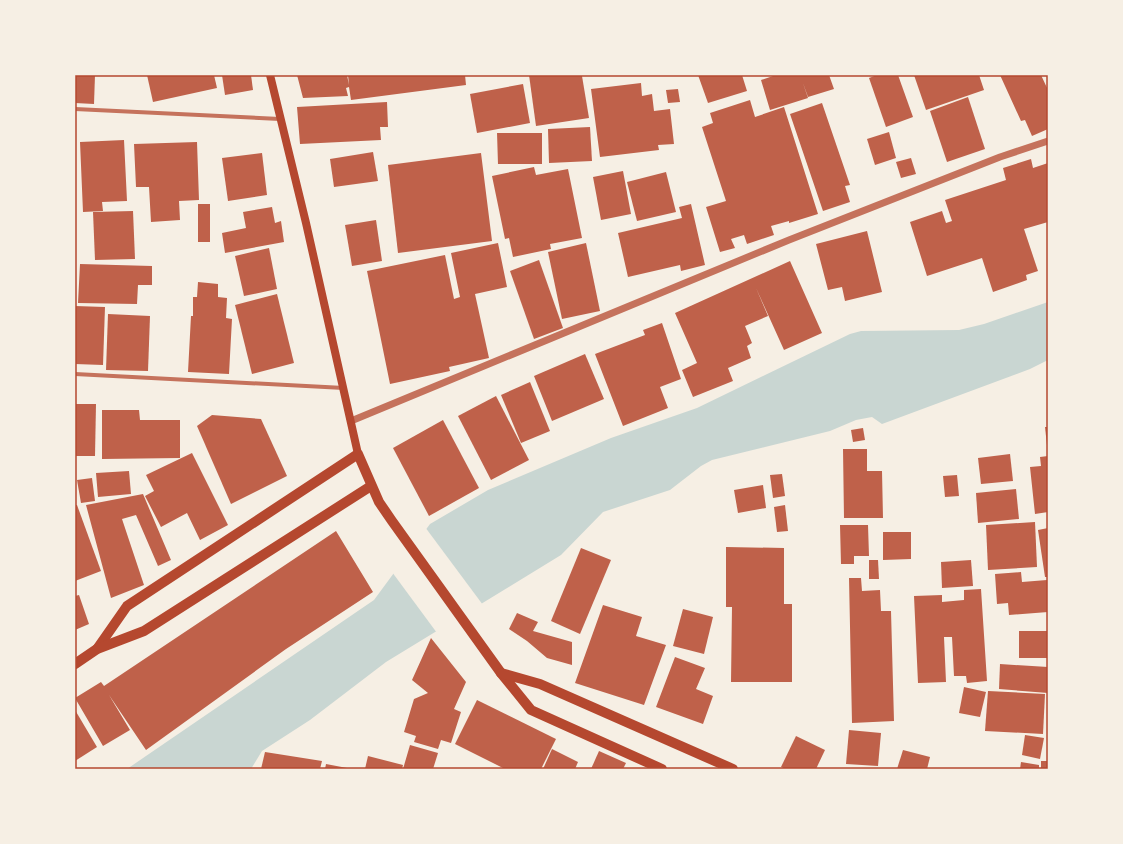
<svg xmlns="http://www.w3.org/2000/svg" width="1123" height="844" font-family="'Sofia Sans Condensed',sans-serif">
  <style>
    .water { fill: #c9d6d2 }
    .pier { fill: #f6efe4 }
    .building { fill: #bf614a }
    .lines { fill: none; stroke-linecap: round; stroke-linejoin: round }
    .minor { stroke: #c5725c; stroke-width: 4 }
    .tertiary { stroke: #c5725c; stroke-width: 7 }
    .secondary { stroke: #b5482f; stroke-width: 8 }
    .primary { stroke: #b5482f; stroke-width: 10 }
    .neatline { fill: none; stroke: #b5482f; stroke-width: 1.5 }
  </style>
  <rect width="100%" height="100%" fill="#f6efe4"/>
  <polygon class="water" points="1048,302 1048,360 1030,369 882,424 872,417 856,420 830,431 712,460 701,466 670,490 603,512 561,555 386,662 310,720 262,751 251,769 127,769 374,600 430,524 488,490 611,438 697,408 850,334 861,331 959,330 984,324"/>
  <polygon class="pier" points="425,527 483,605 437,633 392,572"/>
  <g class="building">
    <polygon points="75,75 95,75 94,104 75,103"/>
    <polygon points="147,75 214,75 217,88 153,102"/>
    <polygon points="222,75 251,75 253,90 225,95"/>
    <polygon points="297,75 347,75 349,85 348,75 465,75 466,85 351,100 349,87 346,88 348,96 303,98"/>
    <polygon points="529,75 582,76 589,118 536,126"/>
    <polygon points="698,75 742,75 747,91 708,103"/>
    <polygon points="776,75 829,75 834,89 808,97 803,83 808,98 770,110 761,80"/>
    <polygon points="877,75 898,75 913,117 886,127 869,78"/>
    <polygon points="914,75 979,75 984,90 926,110"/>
    <polygon points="1000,75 1041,75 1048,90 1048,129 1032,136 1025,120 1021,121"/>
    <polygon points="641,83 642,96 652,94 654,111 670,109 674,144 658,145 659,150 600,157 591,89"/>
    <polygon points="523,84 530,123 477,133 470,94"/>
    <polygon points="678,89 680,102 668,103 666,90"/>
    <polygon points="968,97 985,149 947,162 930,111"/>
    <polygon points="750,100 755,117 784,107 818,214 789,223 789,221 771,226 774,235 747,244 744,235 731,239 735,248 720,252 706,207 726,201 702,127 713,123 710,113"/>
    <polygon points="387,102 388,127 380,127 381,140 300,144 297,107"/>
    <polygon points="822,103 850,185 845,186 850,202 823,211 790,114"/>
    <polygon points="590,127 592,161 549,163 548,129"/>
    <polygon points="889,132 896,158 875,165 867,139"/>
    <polygon points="497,133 542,133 542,164 498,164"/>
    <polygon points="124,140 127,201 102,202 103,211 83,212 80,142"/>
    <polygon points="197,142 199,200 179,201 180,220 151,222 149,187 136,187 134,144"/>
    <polygon points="373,152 378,181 334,187 330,159"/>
    <polygon points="262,153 267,195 228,201 222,158"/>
    <polygon points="481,153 492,241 398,253 388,165"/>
    <polygon points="911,158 916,174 901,178 896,162"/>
    <polygon points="1031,159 1033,168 1048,163 1048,222 1024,229 1038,271 1026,275 1027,280 993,292 982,258 927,276 910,222 942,211 946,223 952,221 945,200 1006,180 1003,168"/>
    <polygon points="534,167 536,175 568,169 582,238 550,244 551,249 513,257 509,238 505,239 492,176"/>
    <polygon points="623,171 631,214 601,220 593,177"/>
    <polygon points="666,172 676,212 637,221 627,182"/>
    <rect x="198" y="204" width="12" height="38"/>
    <polygon points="691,204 705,265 681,271 680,265 628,277 618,233 682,218 679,207"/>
    <polygon points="272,207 275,223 281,221 284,242 225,253 222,233 246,228 243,212"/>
    <polygon points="133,211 135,259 95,260 93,212"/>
    <polygon points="376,220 382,261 352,266 345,225"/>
    <polygon points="867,231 882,292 845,301 842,287 828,290 816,244"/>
    <polygon points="498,243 507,287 475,294 489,358 449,367 450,371 390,384 367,271 445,255 454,299 460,297 451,253"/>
    <polygon points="586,243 600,311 562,319 548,252"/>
    <polygon points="269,248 277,289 244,296 235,256"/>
    <polygon points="539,260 563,328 534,339 510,271"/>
    <polygon points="790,261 822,333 784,350 756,288 768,316 745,326 752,343 747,346 751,358 728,368 733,381 693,397 682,370 697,363 675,313"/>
    <polygon points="80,264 152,266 152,285 138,285 137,304 78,303"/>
    <polygon points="198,282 218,284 218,297 227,298 226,318 232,319 229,374 188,372 191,316 193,316 193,297 197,297"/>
    <polygon points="277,294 294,363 252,374 235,305"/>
    <polygon points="75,306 105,307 103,365 75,364"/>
    <polygon points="108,314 150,316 148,371 106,370"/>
    <polygon points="662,323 681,379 660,387 668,408 623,426 595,354 645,335 643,330"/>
    <polygon points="585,354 604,399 552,421 534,376"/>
    <polygon points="530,382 550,431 521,443 501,395"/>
    <polygon points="496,396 529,460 491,480 458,416"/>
    <polygon points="75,404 96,404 95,456 75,456"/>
    <polygon points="102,410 139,410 140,420 180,420 180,458 102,459"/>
    <polygon points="212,415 261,419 287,476 231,504 197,426"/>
    <polygon points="443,420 479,488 429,516 393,448"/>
    <polygon points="1045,427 1048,427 1048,445 1047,445"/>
    <polygon points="863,428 865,440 853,442 851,430"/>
    <polygon points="843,449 867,449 867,471 882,471 883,518 844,518"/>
    <polygon points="192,453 228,525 200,540 187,513 161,527 145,496 154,491 146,475"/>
    <polygon points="1010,454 1013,481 981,484 978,458"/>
    <polygon points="1048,456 1048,512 1035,514 1030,467 1041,466 1040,457"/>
    <polygon points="129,471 131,494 98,497 96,473"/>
    <polygon points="782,474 785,496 773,498 770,475"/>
    <polygon points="957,475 959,496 945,497 943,476"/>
    <polygon points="92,478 95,501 81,503 77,480"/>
    <polygon points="763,485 766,508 738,513 734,490"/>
    <polygon points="1016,489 1019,519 978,523 976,493"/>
    <polygon points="143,494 171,560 158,566 136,515 122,519 144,585 111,598 86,505"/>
    <polygon points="75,505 77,505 101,571 75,581"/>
    <polygon points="785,505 788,531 777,532 774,507"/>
    <polygon points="1035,522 1037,567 988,570 986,525"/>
    <polygon points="840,525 868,525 869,556 854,556 854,564 841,564"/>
    <polygon points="1048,528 1048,577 1045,577 1038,530"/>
    <polygon points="336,531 373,592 286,649 146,750 109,695 130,730 103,746 75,698 101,682 104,686"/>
    <polygon points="883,532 911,532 911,559 883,560"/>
    <polygon points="726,547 784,548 784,604 792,604 792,682 731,682 732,607 726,607"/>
    <polygon points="581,548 611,560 580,634 551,621"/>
    <polygon points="869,560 878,560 879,579 869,579"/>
    <polygon points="971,560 973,586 942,588 941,562"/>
    <polygon points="1021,572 1022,582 1047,580 1048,612 1009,615 1008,603 997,604 995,574"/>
    <polygon points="849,578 861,578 862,591 880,590 881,611 891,611 894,721 852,723"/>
    <polygon points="981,589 987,681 967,683 966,676 954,676 952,637 944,637 946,682 918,683 914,596 942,595 942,602 964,600 964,590"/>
    <polygon points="79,595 89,624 75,630 75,596"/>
    <polygon points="603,605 642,617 636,636 666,645 644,705 575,683"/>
    <polygon points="683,609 713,617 704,654 673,646"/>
    <polygon points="517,613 538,622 533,631 572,642 572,665 547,658 527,641 509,629"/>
    <rect x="1019" y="631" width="29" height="27"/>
    <polygon points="431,638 466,682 454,709 461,712 451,743 441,740 438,749 414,742 416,736 404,732 414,699 428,693 412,680"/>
    <polygon points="675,657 705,668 696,689 713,696 703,724 656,707"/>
    <polygon points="1000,664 1048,667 1048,693 999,689"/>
    <polygon points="964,687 986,692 980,717 959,713"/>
    <polygon points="988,691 1045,694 1043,734 985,731"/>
    <polygon points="477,700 556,739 541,769 505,769 455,744"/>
    <polygon points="75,710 97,747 75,761"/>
    <polygon points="849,730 881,733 878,766 846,764"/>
    <polygon points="1025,735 1044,738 1040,759 1022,755"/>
    <polygon points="796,736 825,750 816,769 786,769 781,767"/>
    <polygon points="410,745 438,753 433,769 403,769"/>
    <polygon points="552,749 578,762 575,769 543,769"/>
    <polygon points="903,750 930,757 927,769 897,769"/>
    <polygon points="599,751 626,763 623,769 591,769"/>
    <polygon points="265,752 322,761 320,769 261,769"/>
    <polygon points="368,756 403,765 402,769 365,769"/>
    <rect x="1041" y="761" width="7" height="8"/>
    <polygon points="1021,762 1039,765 1039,769 1020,769"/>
    <polygon points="326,764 347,768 347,769 325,769"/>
  </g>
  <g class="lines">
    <g class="minor">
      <polyline points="75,109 280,119"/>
      <polyline points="75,374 344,388"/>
    </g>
    <polyline class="tertiary" points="351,421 789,240 1000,157 1048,141"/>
    <polyline class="secondary" points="270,75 306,223 358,454"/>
    <g class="primary">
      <polyline points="97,649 127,606 358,454 379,502 392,521 501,673 531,710 662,769"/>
      <polyline points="75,664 97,649 144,631 371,486"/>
      <polyline points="501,673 540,684 733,769"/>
    </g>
  </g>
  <rect width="1123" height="844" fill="none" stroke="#f6efe4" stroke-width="152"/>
  <rect x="76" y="76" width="971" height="692" class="neatline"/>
</svg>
